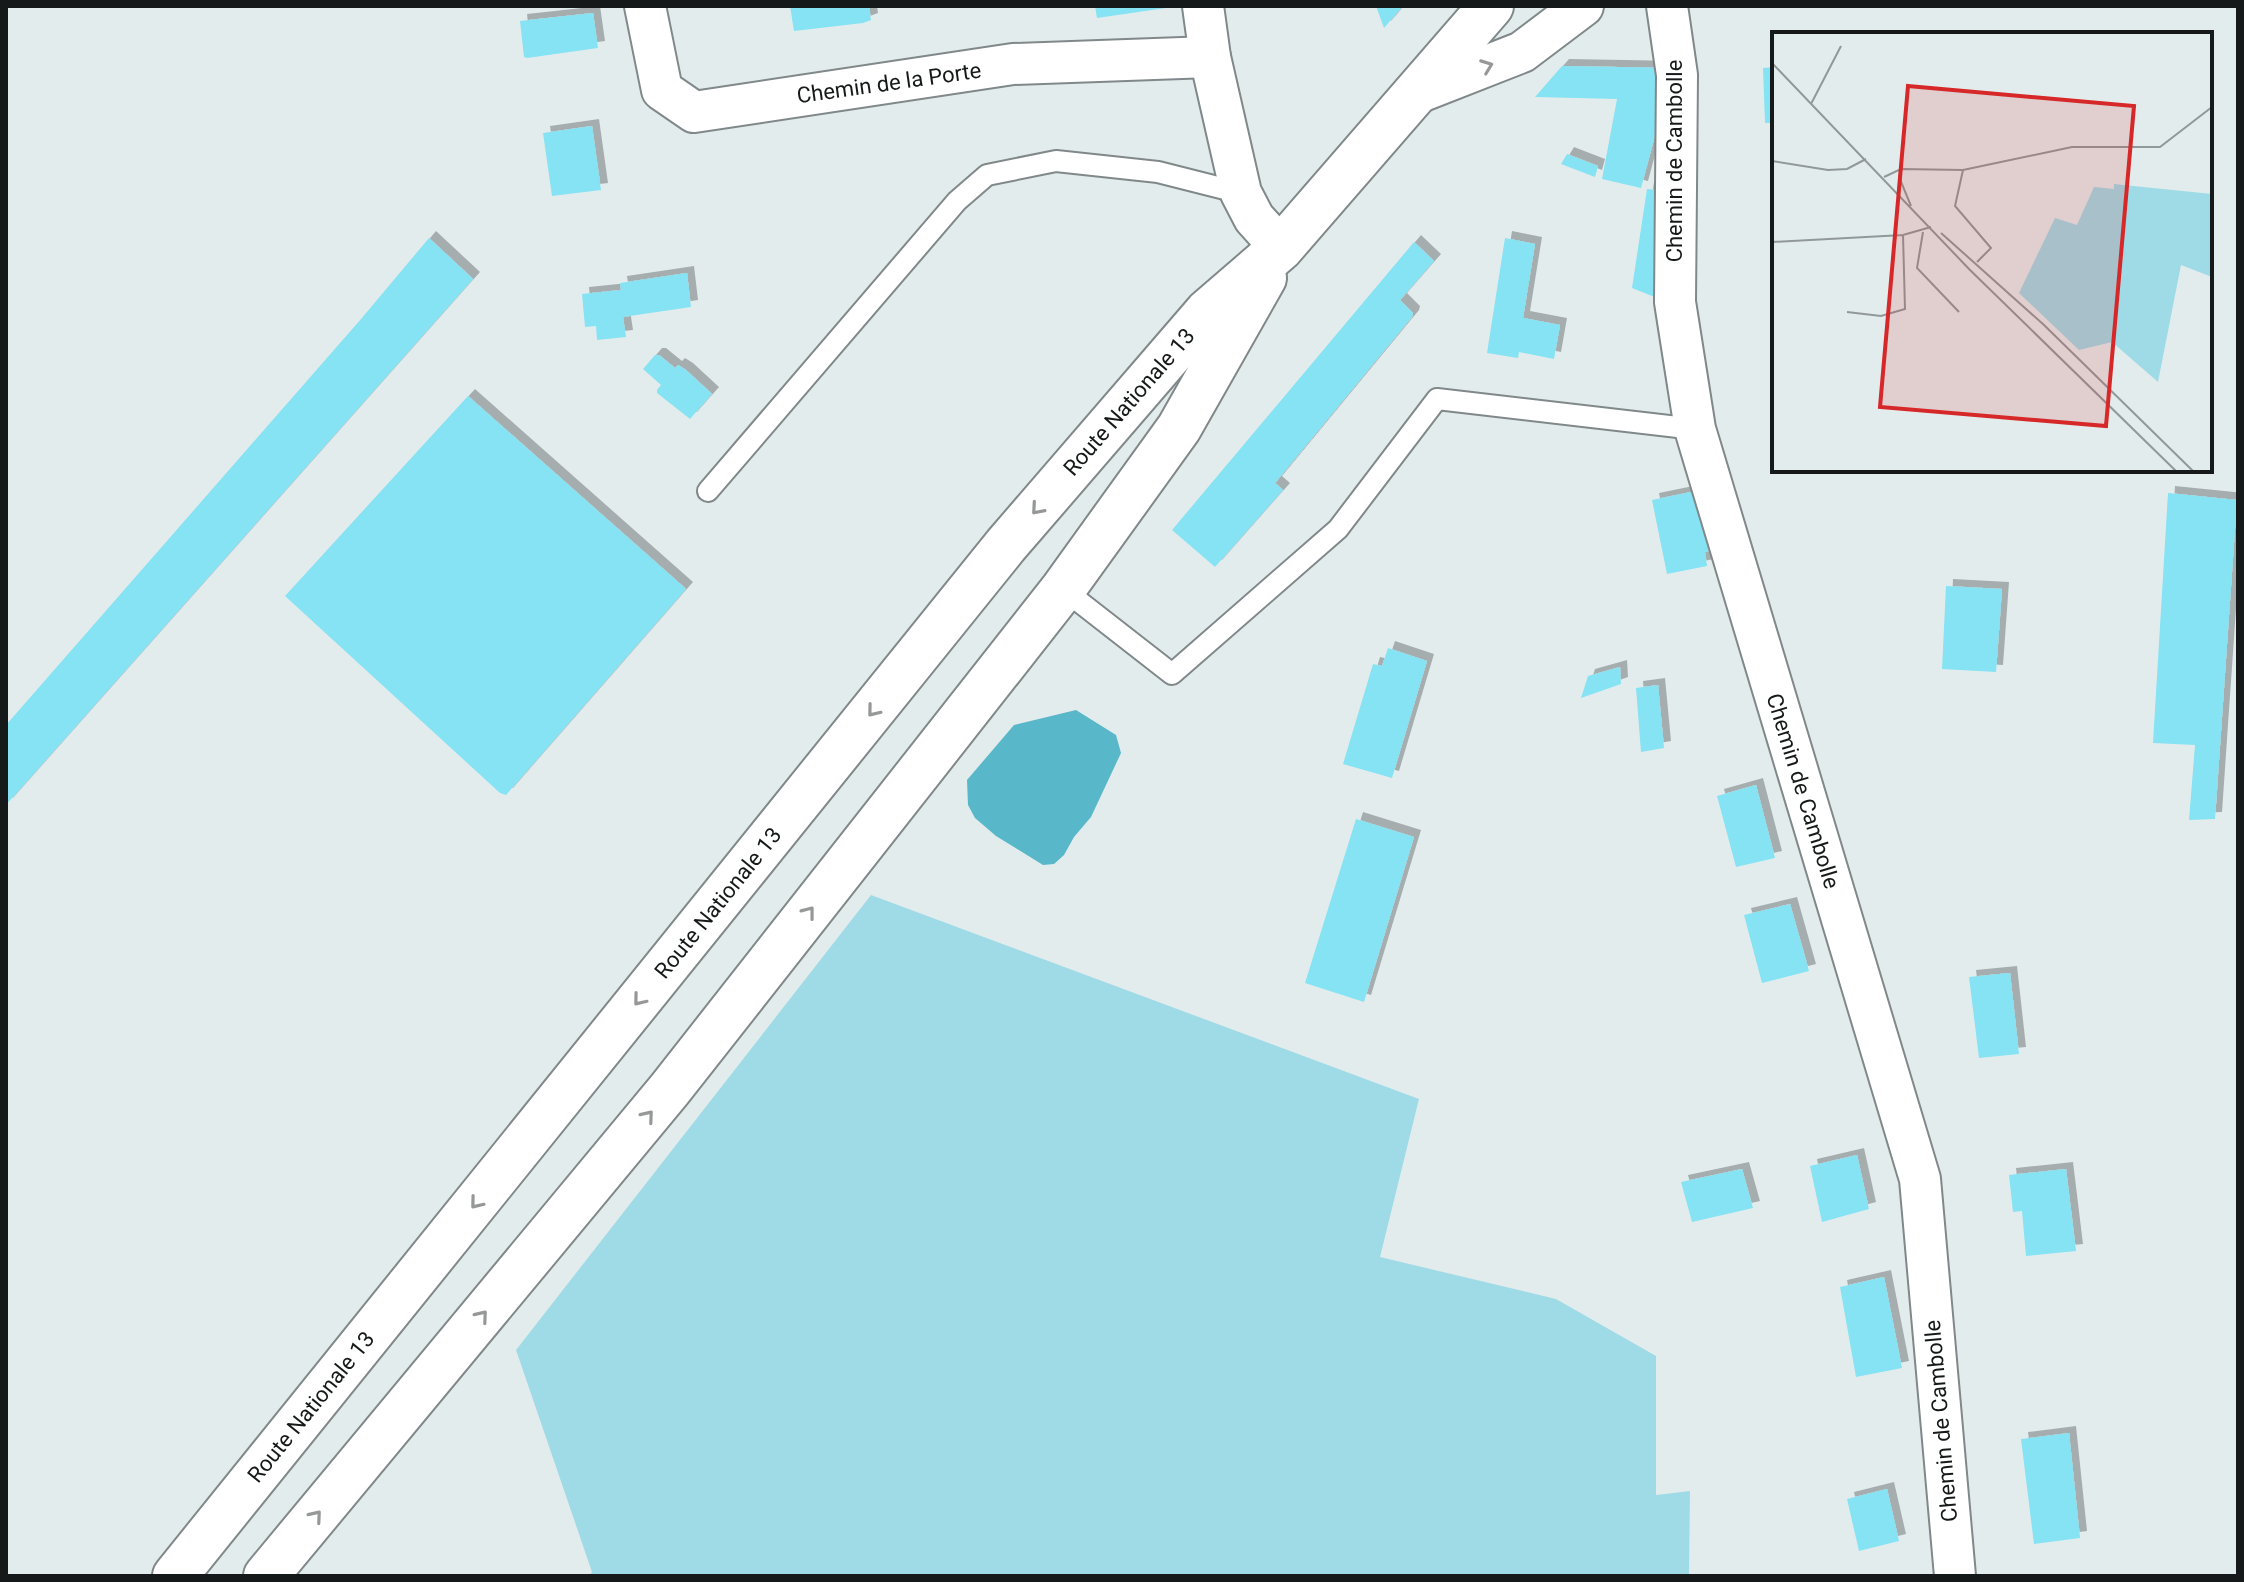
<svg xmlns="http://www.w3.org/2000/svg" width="2244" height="1582" font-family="Roboto,sans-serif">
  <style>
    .green { fill: #9fdbe6 }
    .water { fill: #58b7c8 }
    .building { fill: #85e3f4; filter: url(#shadow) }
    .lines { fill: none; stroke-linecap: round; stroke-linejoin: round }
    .service-casing { stroke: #80888a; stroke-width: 24 }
    .minor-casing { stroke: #80888a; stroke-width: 44 }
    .secondary-casing { stroke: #80888a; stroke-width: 48 }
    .service { stroke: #fff; stroke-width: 20 }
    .minor { stroke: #fff; stroke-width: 40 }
    .secondary { stroke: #fff; stroke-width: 44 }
    .oneway { stroke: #969898 }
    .labels { text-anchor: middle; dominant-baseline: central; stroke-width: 6; stroke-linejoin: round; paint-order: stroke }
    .street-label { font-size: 22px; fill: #161919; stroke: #fff }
    .inset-road { fill: none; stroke: #919898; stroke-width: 2 }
    .view { fill: #d62828; fill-opacity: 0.15; stroke: #d62828; stroke-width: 4 }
    .inset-edge { fill: none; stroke: #161919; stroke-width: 4 }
  </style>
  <defs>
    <filter id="shadow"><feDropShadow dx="7" dy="-7" stdDeviation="0" flood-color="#0004"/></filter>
  </defs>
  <rect width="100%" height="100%" fill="#e3eced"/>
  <polygon class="green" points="871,895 1419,1099 1380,1257 1556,1299 1656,1356 1656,1495 1690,1491 1689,1576 589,1576 592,1572 516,1350"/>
  <polygon class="water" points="1076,710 1116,735 1121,753 1091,817 1074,837 1064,855 1054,864 1043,865 996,836 975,818 968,805 967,780 1014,725"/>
  <g class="building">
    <polygon points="790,6 869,6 871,20 863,23 794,31"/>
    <polygon points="1095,6 1166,6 1166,8 1097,18"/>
    <polygon points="1376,6 1403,6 1384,28"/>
    <polygon points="593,13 598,48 527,58 524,57 520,21"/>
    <polygon points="1562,66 1673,68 1641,188 1602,179 1617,99 1535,97"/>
    <polygon points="1774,67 1774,123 1765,123 1763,68"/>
    <polygon points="592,126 601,190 552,196 543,133"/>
    <polygon points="1567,154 1598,166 1595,177 1561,164"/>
    <polygon points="1647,189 1659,190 1662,300 1632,288"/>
    <polygon points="429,238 473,279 6,805 6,725 361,319"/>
    <polygon points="1505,238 1535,244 1523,318 1560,325 1554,359 1519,352 1518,358 1487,353"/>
    <polygon points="1414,242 1434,261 1400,300 1413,313 1412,317 1275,483 1283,490 1215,567 1172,530"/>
    <polygon points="687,273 691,307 623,317 626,337 597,340 596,326 585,327 582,294 621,290 620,283"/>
    <polygon points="655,355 659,355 675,368 678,365 686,370 712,394 690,419 657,393 657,390 661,385 643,369"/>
    <polygon points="468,396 686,589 506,795 500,793 285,596"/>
    <polygon points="1692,485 1726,547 1705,552 1707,566 1667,574 1652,500 1691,492"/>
    <polygon points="2168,493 2237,500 2215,819 2189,820 2195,745 2153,743"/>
    <polygon points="1946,586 2002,589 1996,672 1942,669"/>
    <polygon points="1388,648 1427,661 1392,778 1343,764 1373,664 1382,666"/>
    <polygon points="1620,667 1621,684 1581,698 1588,676"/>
    <polygon points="1658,685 1664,748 1641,752 1636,688"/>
    <polygon points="1756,785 1775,858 1736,867 1717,796"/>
    <polygon points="1356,819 1414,837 1364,1002 1305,983"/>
    <polygon points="1790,904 1809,971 1762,983 1744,915"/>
    <polygon points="2010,973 2019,1054 1979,1058 1969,977"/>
    <polygon points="1857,1155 1869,1209 1822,1222 1810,1166"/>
    <polygon points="1742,1169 1753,1208 1692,1222 1681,1182"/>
    <polygon points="2066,1169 2076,1251 2026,1256 2022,1211 2013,1212 2009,1175"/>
    <polygon points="1884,1277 1902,1368 1856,1377 1840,1287"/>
    <polygon points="2069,1433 2080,1538 2034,1544 2021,1439"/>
    <polygon points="1887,1489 1899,1541 1859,1551 1847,1499"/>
  </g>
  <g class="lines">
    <g class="service-casing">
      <g id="service">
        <polyline points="708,491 957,201 987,175 1056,161 1158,172 1241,193"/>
        <polyline points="1063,589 1172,674 1338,529 1437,399 1695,429"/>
      </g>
    </g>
    <g class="minor-casing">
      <g id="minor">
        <polyline points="645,6 662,90 694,112 1013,64 1210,57"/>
        <polyline points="1203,6 1210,57 1241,193 1254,218 1281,248"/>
        <polyline points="1667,6 1677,75 1675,302 1695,429 1920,1179 1955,1576"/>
        <polyline points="1415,94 1522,52 1583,6"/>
      </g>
    </g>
    <g class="secondary-casing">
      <g id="secondary">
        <polyline points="175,1576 1006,545 1207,312 1281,248 1491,6"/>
        <polyline points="266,1576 670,1089 1063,589 1179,428 1264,278"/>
      </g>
    </g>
    <use href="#service" class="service"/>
    <use href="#minor" class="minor"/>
    <use href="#secondary" class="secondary"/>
  </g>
  <defs><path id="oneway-chevron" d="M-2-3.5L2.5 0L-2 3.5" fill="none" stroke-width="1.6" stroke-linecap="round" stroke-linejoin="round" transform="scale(2)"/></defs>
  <g class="oneway">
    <use href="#oneway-chevron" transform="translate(1487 66) rotate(-21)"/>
    <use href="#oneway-chevron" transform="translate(1037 509) rotate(131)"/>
    <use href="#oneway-chevron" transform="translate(873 711) rotate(129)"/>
    <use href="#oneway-chevron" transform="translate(809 912) rotate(-52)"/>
    <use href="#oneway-chevron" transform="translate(639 1000) rotate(129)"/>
    <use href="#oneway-chevron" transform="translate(648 1116) rotate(-50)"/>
    <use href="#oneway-chevron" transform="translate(476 1203) rotate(129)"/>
    <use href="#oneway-chevron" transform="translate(482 1316) rotate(-50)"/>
    <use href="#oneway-chevron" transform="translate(316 1516) rotate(-50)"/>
  </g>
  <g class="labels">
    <g class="street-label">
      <text transform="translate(889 83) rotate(-8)">Chemin de la Porte</text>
      <text transform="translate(1674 161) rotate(-90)">Chemin de Cambolle</text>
      <text transform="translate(1129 402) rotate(-49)">Route Nationale 13</text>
      <text transform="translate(1803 791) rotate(73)">Chemin de Cambolle</text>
      <text transform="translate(718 903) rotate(-51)">Route Nationale 13</text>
      <text transform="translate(311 1407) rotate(-51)">Route Nationale 13</text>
      <text transform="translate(1941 1421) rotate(-95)">Chemin de Cambolle</text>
    </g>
  </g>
  <g transform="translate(1772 32)">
    <rect width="440" height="440" fill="#e3eced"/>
    <path d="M342,152L440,162V245L409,233L386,350L340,310L307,318L247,261L283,186L305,193L322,155L342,157Z" fill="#9fdbe6"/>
    <path class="inset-road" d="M0,31L198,238L405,440M39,72L69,14M0,129L56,138L75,137L94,127M129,137L127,145L139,174M191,138L183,174L219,216L205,230M112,145L129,137L191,138L300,115H388L440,75M151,200L145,236L187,280M169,201L272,293L422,440M0,210L131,203L159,195M75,280L109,284L133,277L131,203"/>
    <path class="view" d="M136,54L362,74L334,394L108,375Z"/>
    <rect width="440" height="440" class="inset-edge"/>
  </g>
  <rect width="2244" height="1582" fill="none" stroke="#161919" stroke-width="16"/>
</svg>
